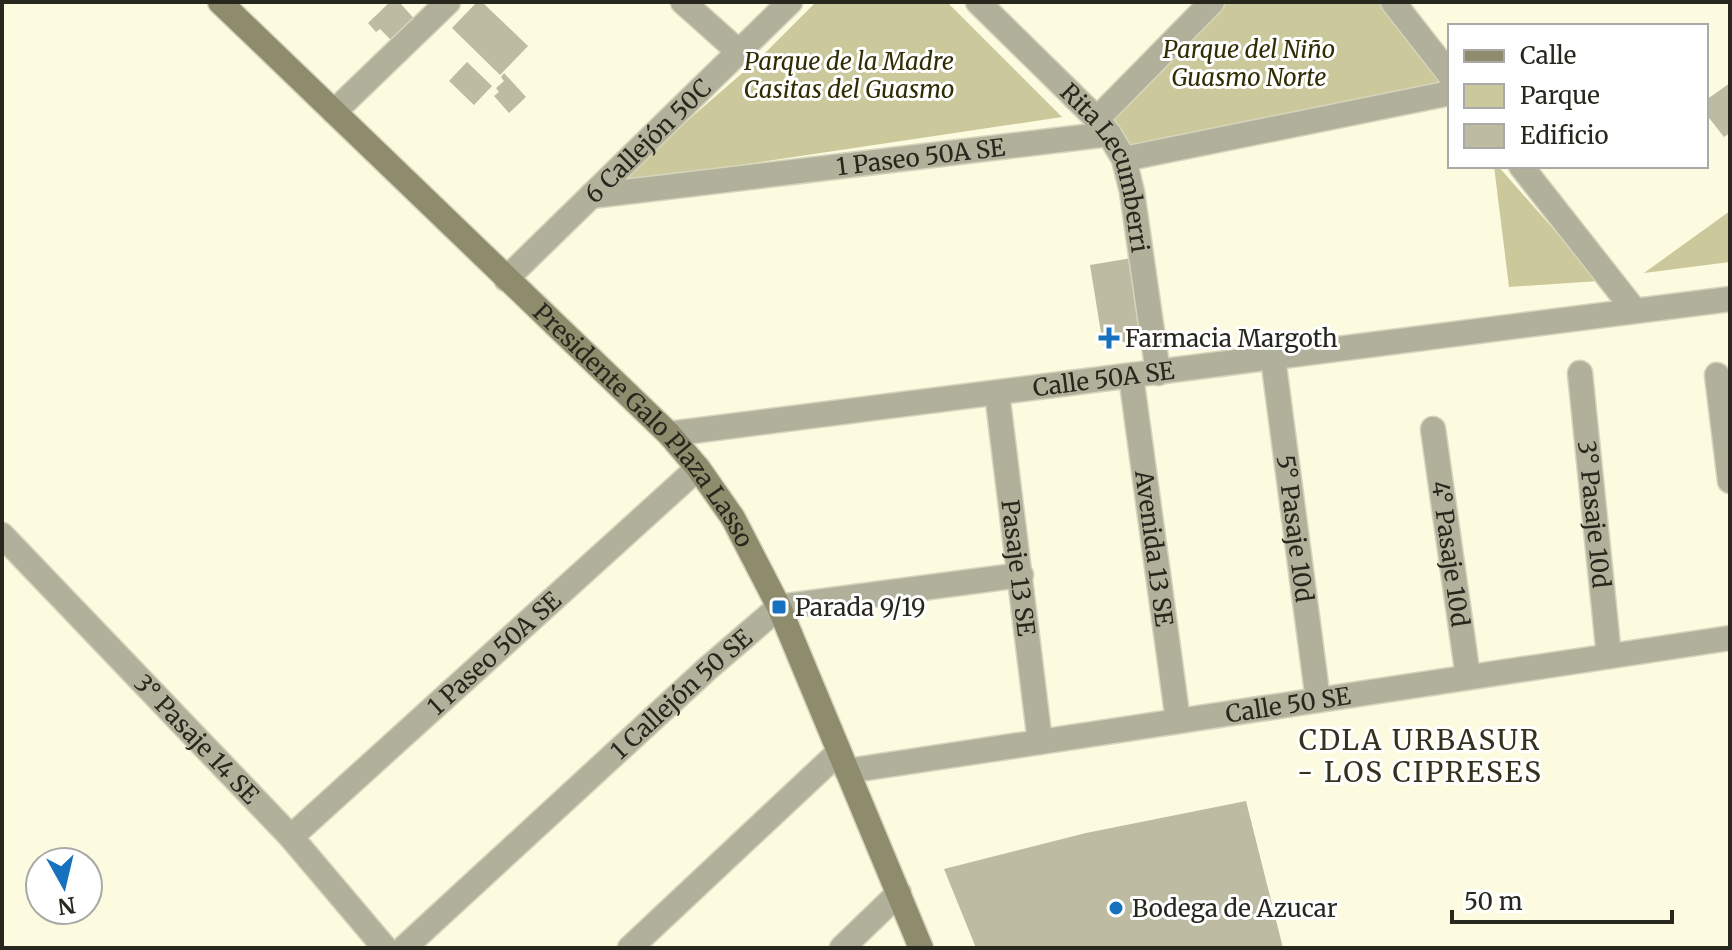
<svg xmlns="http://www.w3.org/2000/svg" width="1732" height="950" font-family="Merriweather,serif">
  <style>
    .green { fill: #cbc99b }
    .building { fill: #bdbba2 }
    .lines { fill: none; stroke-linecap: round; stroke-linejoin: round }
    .street-casing { stroke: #d6d4bc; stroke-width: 27 }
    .secondary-casing { stroke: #d6d4bc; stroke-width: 27 }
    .street { stroke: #b1b09a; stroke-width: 24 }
    .secondary { stroke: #8e8c6c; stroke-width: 24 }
    .poi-dot { fill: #1771be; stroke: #fff; stroke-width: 3 }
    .labels { text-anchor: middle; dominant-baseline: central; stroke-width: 6; stroke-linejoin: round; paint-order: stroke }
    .park-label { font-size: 24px; font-style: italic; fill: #302d03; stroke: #fff }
    .street-label { font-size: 24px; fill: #27271d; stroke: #fff }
    .poi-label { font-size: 24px; fill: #27271d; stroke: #fff; text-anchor: start }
    .quarter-label { font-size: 28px; letter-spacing: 2px; fill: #34321d; stroke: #fff }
  </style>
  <rect width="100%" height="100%" fill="#fcfadf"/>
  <g class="green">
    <polygon points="816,2 947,2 1062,117 614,184 761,57"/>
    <polygon points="1224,2 1379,2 1447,86 1129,148 1107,120"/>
    <polygon points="1494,166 1498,166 1599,281 1509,287"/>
    <polygon points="1730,211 1730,262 1644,273"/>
  </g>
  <g class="building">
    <polygon points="390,2 399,2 419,24 396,45 380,29 376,32 368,23"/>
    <polygon points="477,2 482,2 528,46 500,75 452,28"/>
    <polygon points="467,62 492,86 474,105 449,81"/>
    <polygon points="504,73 526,97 509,113 494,96 499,92 496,88 504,81 501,77"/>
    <polygon points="1730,83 1730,133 1724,137 1706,114 1706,100"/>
    <polygon points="1132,258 1144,339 1103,345 1090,265"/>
    <polygon points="1246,801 1283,948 976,948 944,869 1086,833"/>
  </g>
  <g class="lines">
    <g class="street-casing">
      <g id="street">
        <polyline points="683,2 739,52"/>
        <path id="s1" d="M978,2L1097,119L1109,134L1124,159L1132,192L1158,373"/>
        <polyline points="1393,2 1450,75"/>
        <polyline points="334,112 448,2"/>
        <polyline points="1097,119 1212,2"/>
        <polyline points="1124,159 1450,93"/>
        <polyline points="1521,166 1635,311"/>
        <path id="s2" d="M591,196L1109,134"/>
        <path id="s3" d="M506,279L790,2"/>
        <path id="s4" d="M1273,358L1318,700"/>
        <path id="s5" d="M1580,373L1609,656"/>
        <polyline points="1717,375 1730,481"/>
        <path id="s6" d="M1131,376L1178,721"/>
        <path id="s7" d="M997,393L1040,742"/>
        <path id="s8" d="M1433,429L1468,677"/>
        <path id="s9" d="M669,434L1730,299"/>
        <path id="s10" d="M2,535L291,837L385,948"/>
        <path id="s11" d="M847,771L1730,638"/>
        <path id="s12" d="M291,837L698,468"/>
        <path id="s13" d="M404,948L707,669L779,607L1021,575"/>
        <polyline points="630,948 839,752"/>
        <polyline points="842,948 899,893"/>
      </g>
    </g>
    <g class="secondary-casing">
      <g id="secondary">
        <path id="s14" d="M220,2L669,434L698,468L733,518L779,607L921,948"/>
      </g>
    </g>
    <use href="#street" class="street"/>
    <use href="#secondary" class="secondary"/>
  </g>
  <g class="poi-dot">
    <path d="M1105 326h8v8h8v8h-8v8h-8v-8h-8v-8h8z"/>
    <rect x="771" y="599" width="16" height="16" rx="4"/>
    <circle cx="1116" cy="908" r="8"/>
  </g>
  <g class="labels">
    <g class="park-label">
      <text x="1249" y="49">Parque del Niño<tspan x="1249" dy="28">Guasmo Norte</tspan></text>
      <text x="849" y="61">Parque de la Madre<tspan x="849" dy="28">Casitas del Guasmo</tspan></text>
    </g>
    <g class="street-label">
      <text stroke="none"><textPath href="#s3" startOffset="198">6 Callejón 50C</textPath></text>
      <text stroke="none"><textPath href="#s2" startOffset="332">1 Paseo 50A SE</textPath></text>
      <text stroke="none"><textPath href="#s1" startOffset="216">Rita Lecumberri</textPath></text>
      <text stroke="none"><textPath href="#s9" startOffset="438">Calle 50A SE</textPath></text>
      <text stroke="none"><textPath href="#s14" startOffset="600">Presidente Galo Plaza Lasso</textPath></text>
      <text stroke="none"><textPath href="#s5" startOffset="142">3° Pasaje 10d</textPath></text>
      <text stroke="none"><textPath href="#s4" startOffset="172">5° Pasaje 10d</textPath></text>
      <text stroke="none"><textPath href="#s6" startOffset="174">Avenida 13 SE</textPath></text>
      <text stroke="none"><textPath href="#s8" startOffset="126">4° Pasaje 10d</textPath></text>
      <text stroke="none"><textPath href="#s7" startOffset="176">Pasaje 13 SE</textPath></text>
      <text stroke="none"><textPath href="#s12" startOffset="274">1 Paseo 50A SE</textPath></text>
      <text stroke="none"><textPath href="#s13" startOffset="376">1 Callejón 50 SE</textPath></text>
      <text stroke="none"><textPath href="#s11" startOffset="446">Calle 50 SE</textPath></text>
      <text stroke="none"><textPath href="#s10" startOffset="282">3° Pasaje 14 SE</textPath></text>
    </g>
    <g class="poi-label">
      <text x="1125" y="338">Farmacia Margoth</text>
      <text x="795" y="607">Parada 9/19</text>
      <text x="1132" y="908">Bodega de Azucar</text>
    </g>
    <g class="quarter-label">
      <text x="1420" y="740">CDLA URBASUR<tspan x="1420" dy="32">- LOS CIPRESES</tspan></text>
    </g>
  </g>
  <rect width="1732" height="950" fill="none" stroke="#27271d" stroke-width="8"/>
  <rect x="1448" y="24" width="260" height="144" fill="#ffffff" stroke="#a9a9a5" stroke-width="2"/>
  <rect x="1464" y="50" width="40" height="12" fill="#8e8c6c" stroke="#a9a9a5" stroke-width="2"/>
  <text x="1520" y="64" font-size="24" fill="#27271d">Calle</text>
  <rect x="1464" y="84" width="40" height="24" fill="#cbc99b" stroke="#a9a9a5" stroke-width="2"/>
  <text x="1520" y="104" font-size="24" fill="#27271d">Parque</text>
  <rect x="1464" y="124" width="40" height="24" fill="#bdbba2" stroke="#a9a9a5" stroke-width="2"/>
  <text x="1520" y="144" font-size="24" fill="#27271d">Edificio</text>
  <g transform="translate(64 886) rotate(172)"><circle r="38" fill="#ffffff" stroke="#a9a9a5" stroke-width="2"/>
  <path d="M0-6L14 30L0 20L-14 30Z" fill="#1771be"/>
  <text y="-12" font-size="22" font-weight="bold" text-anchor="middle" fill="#27271d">N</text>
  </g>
  <path d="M1452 910v12h220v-12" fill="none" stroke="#27271d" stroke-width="4"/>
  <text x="1464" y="910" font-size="24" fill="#27271d" stroke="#ffffff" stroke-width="6" paint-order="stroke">50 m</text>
</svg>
